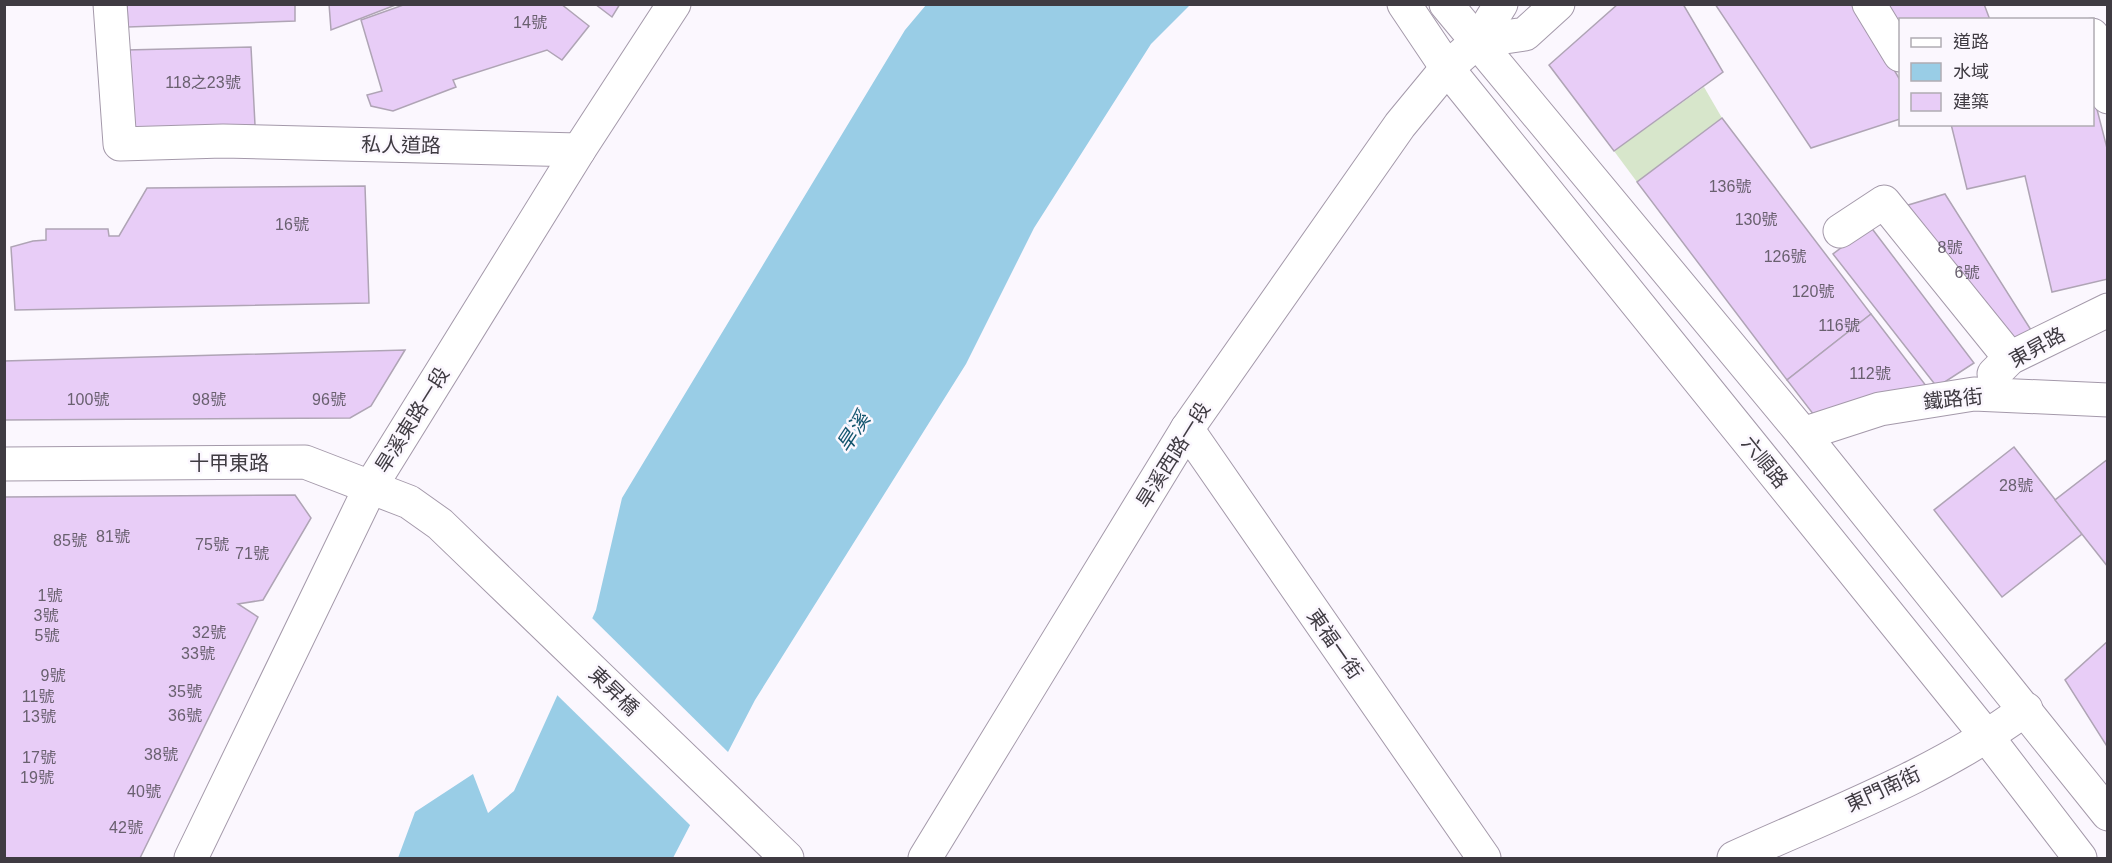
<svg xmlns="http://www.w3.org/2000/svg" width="2112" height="863" font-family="Arial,'Noto Sans TC',sans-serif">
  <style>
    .green { fill: #d7e6cb }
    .water { fill: #99cde6 }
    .pier { fill: #fbf7fe }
    .building { fill: #e8cdf7; stroke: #afa4b5; stroke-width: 1.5 }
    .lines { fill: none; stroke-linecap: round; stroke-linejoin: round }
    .minor-casing { stroke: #a499aa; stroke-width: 35 }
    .minor { stroke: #fff; stroke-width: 33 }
    .labels { text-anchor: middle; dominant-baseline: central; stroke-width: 5; stroke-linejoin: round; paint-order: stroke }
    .number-label { font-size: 16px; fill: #69606f }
    .street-label { font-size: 20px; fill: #3f3b42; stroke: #fbf7fe }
    .water-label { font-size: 21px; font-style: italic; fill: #14566f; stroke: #fbf7fe }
  </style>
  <rect width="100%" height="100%" fill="#fbf7fe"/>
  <polygon class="green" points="1704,87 1722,118 1637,182 1614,151"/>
  <polygon class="water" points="926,5 1190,5 1151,44 1034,228 966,364 755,700 673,858 398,858 415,812 473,774 488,813 514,791 596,610 622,498 905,30"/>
  <polygon class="pier" points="590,616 730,754 692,827 555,693"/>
  <g class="building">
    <polygon points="127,4 295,4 295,21 128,27"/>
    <polygon points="329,4 398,4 331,30"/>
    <polygon points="406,4 561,4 589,26 562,60 547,50 453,80 456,87 393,111 371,106 367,95 382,91 361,20"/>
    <polygon points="595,4 620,4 612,17"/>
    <polygon points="1618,4 1683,4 1723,72 1614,151 1549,65"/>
    <polygon points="1715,4 1856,4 1900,80 1900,119 1811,148"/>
    <polygon points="1886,4 1984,4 1990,20 1900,20 1900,29"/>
    <polygon points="251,47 255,125 131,130 126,50"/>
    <polygon points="2092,90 2108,152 2108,279 2052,292 2025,176 1967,189 1951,124 2092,124"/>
    <polygon points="1722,118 1871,314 1787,380 1637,182"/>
    <polygon points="365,186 369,303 15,310 11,247 33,241 46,240 46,229 108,229 109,236 119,236 147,188"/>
    <polygon points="1945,194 2031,330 1998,347 1895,209"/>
    <polygon points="1870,226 1974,363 1937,387 1833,254"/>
    <polygon points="1871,314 1927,387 1817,419 1787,380"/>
    <polygon points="405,350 371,406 350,418 4,420 4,361"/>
    <polygon points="2014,447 2082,534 2002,597 1934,510"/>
    <polygon points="2108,459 2108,567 2055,500"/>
    <polygon points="295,495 311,518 263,600 238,604 258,617 140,858 4,858 4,497"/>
    <polygon points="2108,641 2108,748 2065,680"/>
  </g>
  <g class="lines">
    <g class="minor-casing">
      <g id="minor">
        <polyline points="110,4 120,144 223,141 579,150"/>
        <polyline points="1404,4 1447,68 1988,738 2080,858"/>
        <polyline points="1446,4 1803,434 2108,814"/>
        <polyline points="1869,4 1900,55"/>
        <polyline points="2092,35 2108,97"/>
        <polyline points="1478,41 1501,4"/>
        <polyline points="1840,231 1884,202 2010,358"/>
        <polyline points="1994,374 2010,358 2108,310"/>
        <polyline points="1187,429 1484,858"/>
        <polyline points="1803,434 1880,409 1974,394 2108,400"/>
        <polyline points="4,464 305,462 409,502 440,524 787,858"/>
        <polyline points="191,858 371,486 579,150 674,4"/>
        <polyline points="925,858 1187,429 1400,125 1447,68 1478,41 1525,34 1558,4"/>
        <path d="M1734,858C1833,813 1939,774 2026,709"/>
      </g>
    </g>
    <use href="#minor" class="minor"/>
  </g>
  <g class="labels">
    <g class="number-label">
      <text x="530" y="22">14號</text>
      <text x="203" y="82">118之23號</text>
      <text x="1730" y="186">136號</text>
      <text x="1756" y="219">130號</text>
      <text x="292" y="224">16號</text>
      <text x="1950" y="247">8號</text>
      <text x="1785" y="256">126號</text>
      <text x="1967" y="272">6號</text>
      <text x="1813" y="291">120號</text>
      <text x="1839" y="325">116號</text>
      <text x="1870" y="373">112號</text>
      <text x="88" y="399">100號</text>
      <text x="209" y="399">98號</text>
      <text x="329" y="399">96號</text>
      <text x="2016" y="485">28號</text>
      <text x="113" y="536">81號</text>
      <text x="70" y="540">85號</text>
      <text x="212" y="544">75號</text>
      <text x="252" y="553">71號</text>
      <text x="50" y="595">1號</text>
      <text x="46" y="615">3號</text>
      <text x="209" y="632">32號</text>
      <text x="47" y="635">5號</text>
      <text x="198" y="653">33號</text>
      <text x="53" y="675">9號</text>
      <text x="185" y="691">35號</text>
      <text x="38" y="696">11號</text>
      <text x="185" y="715">36號</text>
      <text x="39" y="716">13號</text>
      <text x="161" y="754">38號</text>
      <text x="39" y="757">17號</text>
      <text x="37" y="777">19號</text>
      <text x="144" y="791">40號</text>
      <text x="126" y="827">42號</text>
    </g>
    <g class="street-label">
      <text transform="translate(401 145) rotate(1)">私人道路</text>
      <text transform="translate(2037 347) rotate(-29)">東昇路</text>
      <text transform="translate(1953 399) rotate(-6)">鐵路街</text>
      <text transform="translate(412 420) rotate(-58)">旱溪東路一段</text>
      <text transform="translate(1173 455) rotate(-58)">旱溪西路一段</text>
      <text transform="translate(1765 462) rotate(51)">六順路</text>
      <text x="229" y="463">十甲東路</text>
      <text transform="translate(1335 644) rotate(55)">東福一街</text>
      <text transform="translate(614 691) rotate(44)">東昇橋</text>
      <text transform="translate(1883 789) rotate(-25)">東門南街</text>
    </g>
    <g class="water-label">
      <text transform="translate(853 432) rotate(-57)">旱溪</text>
    </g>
  </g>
  <rect width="2112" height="863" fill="none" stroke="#3f3b42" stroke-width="12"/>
  <rect x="1899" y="18" width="195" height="108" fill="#fbf7fe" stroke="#b0acb3" stroke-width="1.5"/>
  <rect x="1911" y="38" width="30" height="9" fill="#ffffff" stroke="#b0acb3" stroke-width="1.5"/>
  <text x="1953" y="48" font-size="18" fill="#3f3b42">道路</text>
  <rect x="1911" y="63" width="30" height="18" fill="#99cde6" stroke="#b0acb3" stroke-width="1.5"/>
  <text x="1953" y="78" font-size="18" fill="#3f3b42">水域</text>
  <rect x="1911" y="93" width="30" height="18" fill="#e8cdf7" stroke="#b0acb3" stroke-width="1.5"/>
  <text x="1953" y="108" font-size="18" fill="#3f3b42">建築</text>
</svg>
